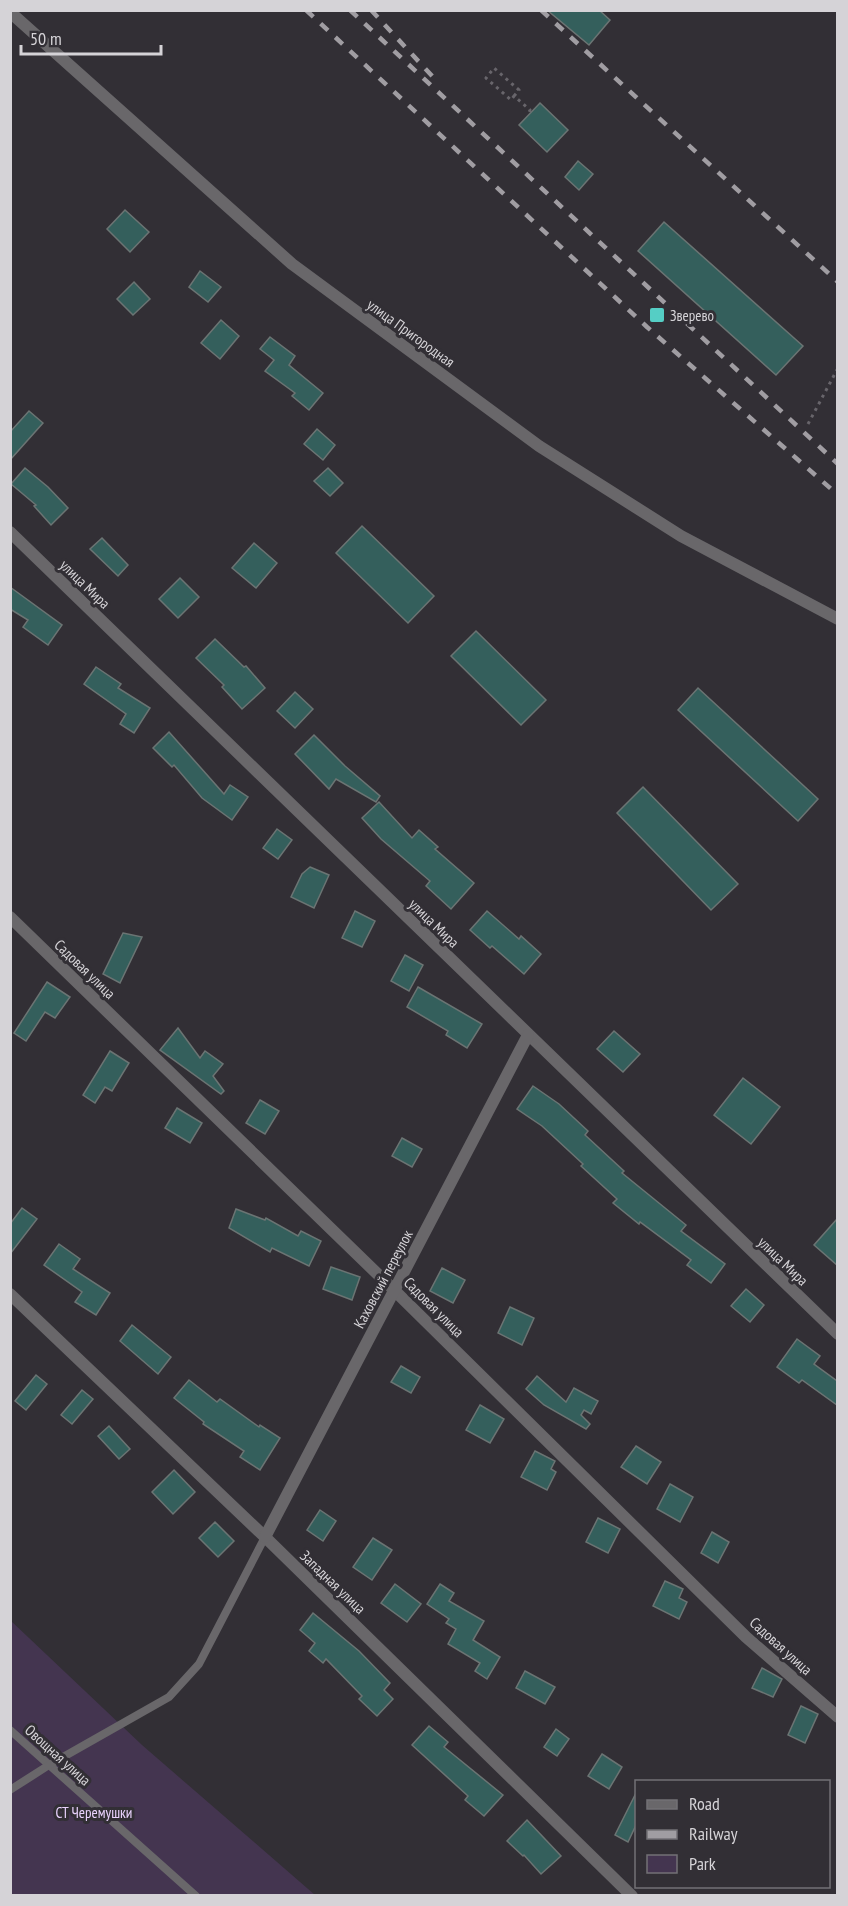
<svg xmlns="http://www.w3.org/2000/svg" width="848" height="1906" font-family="'PT Sans Narrow',sans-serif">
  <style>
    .green { fill: #443550 }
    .building { fill: #345f5c; stroke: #6b7473; stroke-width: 1.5 }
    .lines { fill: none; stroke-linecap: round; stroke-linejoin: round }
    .path { stroke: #68656b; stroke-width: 3; stroke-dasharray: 3 4.5; stroke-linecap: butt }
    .service { stroke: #69676a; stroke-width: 8 }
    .minor { stroke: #69676a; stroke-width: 12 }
    .rail { stroke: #a09da2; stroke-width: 4.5; stroke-dasharray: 10 10; stroke-linecap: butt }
    .poi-dot { fill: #55cec5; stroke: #322f35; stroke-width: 2 }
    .labels { text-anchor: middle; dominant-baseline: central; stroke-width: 6; stroke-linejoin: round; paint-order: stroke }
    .poi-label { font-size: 15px; fill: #d5d3d7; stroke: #322f35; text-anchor: start }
    .street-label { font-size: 15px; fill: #d5d3d7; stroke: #322f35 }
    .park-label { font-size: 15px; fill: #ead3fe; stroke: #322f35 }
  </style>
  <rect width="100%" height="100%" fill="#322f35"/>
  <polygon class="green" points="10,1620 142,1745 315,1895 11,1895"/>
  <g class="building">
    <polygon points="547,10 599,10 610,20 589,45"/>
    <polygon points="540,103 568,130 547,152 519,125"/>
    <polygon points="578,161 593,174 579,190 565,177"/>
    <polygon points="125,210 149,232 130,252 107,229"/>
    <polygon points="664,222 803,346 776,375 638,251"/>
    <polygon points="200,271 221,287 208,302 189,287"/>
    <polygon points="134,282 150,299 133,315 117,299"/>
    <polygon points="221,320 239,336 220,359 201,343"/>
    <polygon points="270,337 295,356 289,365 323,393 309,410 292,396 295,393 265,371 274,360 260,349"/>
    <polygon points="29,411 43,423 10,460 10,432"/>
    <polygon points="317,429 335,445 323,460 304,444"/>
    <polygon points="25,468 48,487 68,508 51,525 34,506 36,505 11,484"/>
    <polygon points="328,468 343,483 330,496 314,481"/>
    <polygon points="362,526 434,596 408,623 336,553"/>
    <polygon points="102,538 128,565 118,576 90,549"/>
    <polygon points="254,543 277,563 256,588 232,568"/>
    <polygon points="180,578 199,597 178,618 159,599"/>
    <polygon points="10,587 62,625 48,645 23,627 28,620 10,609"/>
    <polygon points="476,631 546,700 521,725 451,656"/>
    <polygon points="215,639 244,667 246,666 265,688 242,709 222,687 224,685 196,658"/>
    <polygon points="96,667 121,684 118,688 150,708 134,733 120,724 126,714 84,684"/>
    <polygon points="698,688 818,799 798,821 678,710"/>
    <polygon points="295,692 313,709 295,728 277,711"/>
    <polygon points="169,732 224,794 230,785 248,797 232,820 202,798 174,765 172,767 153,748"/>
    <polygon points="314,735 345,766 380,796 376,802 336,779 329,789 295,754"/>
    <polygon points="643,787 738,884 711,910 617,813"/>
    <polygon points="379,802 412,838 419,830 438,847 435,849 474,883 451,909 426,886 430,881 381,839 362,818"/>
    <polygon points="277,829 292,840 278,859 263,848"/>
    <polygon points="310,867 329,875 314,908 291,897 302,874"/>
    <polygon points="355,911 375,921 362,947 342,938"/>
    <polygon points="487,911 519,939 521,936 541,954 524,974 492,946 490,948 470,930"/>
    <polygon points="123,933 142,937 120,983 103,974"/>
    <polygon points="405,955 423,965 409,991 391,981"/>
    <polygon points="47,982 70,997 55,1018 45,1012 26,1041 14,1033"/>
    <polygon points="418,987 482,1024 467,1048 446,1035 448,1031 407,1007"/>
    <polygon points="178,1028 200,1058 205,1051 223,1064 213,1076 224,1091 221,1094 160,1050"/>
    <polygon points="614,1031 640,1054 623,1072 597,1049"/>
    <polygon points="110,1051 129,1063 112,1091 105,1087 95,1103 83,1095"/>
    <polygon points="743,1078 780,1107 751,1144 714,1115"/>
    <polygon points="533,1086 559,1104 588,1131 585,1135 624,1171 622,1173 686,1225 681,1231 725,1264 711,1283 687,1265 691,1260 640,1222 639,1224 613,1203 617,1199 581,1166 583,1164 542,1126 517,1109"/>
    <polygon points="260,1100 279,1111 265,1134 246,1123"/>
    <polygon points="177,1108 202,1123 190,1143 165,1128"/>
    <polygon points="402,1138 422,1149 412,1167 392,1156"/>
    <polygon points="22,1208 37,1219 10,1254 10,1224"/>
    <polygon points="236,1209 265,1220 266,1218 298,1236 301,1231 321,1241 309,1266 272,1248 270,1252 229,1228"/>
    <polygon points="837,1219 837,1265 814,1245"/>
    <polygon points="59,1244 80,1259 73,1269 110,1293 96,1315 75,1302 82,1292 44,1265"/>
    <polygon points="331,1267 360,1277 352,1300 323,1289"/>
    <polygon points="442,1268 465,1280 453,1303 430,1291"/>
    <polygon points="746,1289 764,1305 750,1322 731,1306"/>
    <polygon points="510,1307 534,1318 522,1345 498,1333"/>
    <polygon points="132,1325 171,1357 158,1374 120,1341"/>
    <polygon points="797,1339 820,1356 814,1364 837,1381 837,1405 802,1380 799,1383 777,1367"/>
    <polygon points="401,1366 420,1377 411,1393 391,1382"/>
    <polygon points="36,1375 47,1384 26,1410 15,1401"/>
    <polygon points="537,1376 566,1402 574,1388 598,1401 591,1414 584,1410 581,1415 590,1424 586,1429 544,1405 526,1389"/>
    <polygon points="189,1380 217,1402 220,1399 259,1427 260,1425 280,1438 260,1470 240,1457 244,1451 203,1424 204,1422 174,1398"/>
    <polygon points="82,1390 93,1399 72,1424 61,1415"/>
    <polygon points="480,1405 504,1419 490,1443 466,1430"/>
    <polygon points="109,1426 130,1449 119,1459 98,1436"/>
    <polygon points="636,1446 661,1462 647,1484 621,1467"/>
    <polygon points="535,1451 555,1461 551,1469 556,1472 547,1490 521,1477"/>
    <polygon points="174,1470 195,1492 173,1514 152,1492"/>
    <polygon points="670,1484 693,1497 680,1522 657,1509"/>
    <polygon points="320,1510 336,1521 323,1541 307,1530"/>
    <polygon points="598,1518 620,1529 608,1553 586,1542"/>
    <polygon points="215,1522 234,1541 218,1557 199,1538"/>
    <polygon points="712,1532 729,1542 718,1563 701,1553"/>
    <polygon points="373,1538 392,1550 372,1580 353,1567"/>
    <polygon points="665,1581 683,1589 679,1598 687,1602 679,1619 653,1606"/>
    <polygon points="395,1584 421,1604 407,1622 381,1603"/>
    <polygon points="440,1584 454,1593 449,1601 484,1621 473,1640 500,1657 487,1679 475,1671 480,1663 448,1644 456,1629 446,1623 449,1619 427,1604"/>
    <polygon points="313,1613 359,1651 390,1683 384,1690 393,1699 377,1716 359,1699 362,1696 326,1659 323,1663 309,1651 315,1643 300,1630"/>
    <polygon points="762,1668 782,1679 773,1697 752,1688"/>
    <polygon points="525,1671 555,1687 545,1704 516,1688"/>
    <polygon points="801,1706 818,1714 805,1743 788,1735"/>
    <polygon points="429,1726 448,1742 444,1747 503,1795 484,1816 465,1800 468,1796 412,1745"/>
    <polygon points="556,1729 569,1739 557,1756 544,1747"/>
    <polygon points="602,1754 622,1767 609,1789 588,1776"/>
    <polygon points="636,1793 636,1825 628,1842 615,1835"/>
    <polygon points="527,1820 561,1856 541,1874 524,1855 523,1856 507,1841"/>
  </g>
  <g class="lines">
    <g class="path">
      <polyline points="514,96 519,90 494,68 486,78 511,100 514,96 530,110 528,115"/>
      <polyline points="808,424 838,368"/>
    </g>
    <g class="service">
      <polyline points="10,1730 196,1896"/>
      <polyline points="10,1790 49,1765 169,1697 199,1664 265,1537"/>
    </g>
    <g class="minor">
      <polyline points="10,12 292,264 539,446 681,536 838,619"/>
      <polyline points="10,532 838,1334"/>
      <polyline points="10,917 394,1290 746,1637 838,1717"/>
      <polyline points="10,1294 265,1537 632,1896"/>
      <polyline points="265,1537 528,1035"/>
    </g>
    <g class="rail">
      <polyline points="306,10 647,327 838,495"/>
      <polyline points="350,10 838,464"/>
      <polyline points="371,10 433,77"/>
      <polyline points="541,10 838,282"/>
    </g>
  </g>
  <rect class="poi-dot" x="649" y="307" width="16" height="16" rx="3"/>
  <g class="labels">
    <g class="poi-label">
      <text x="670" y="315">Зверево</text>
    </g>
    <g class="street-label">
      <text transform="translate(411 333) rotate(36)">улица Пригородная</text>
      <text transform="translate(85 584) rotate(44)">улица Мира</text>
      <text transform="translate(434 923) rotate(44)">улица Мира</text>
      <text transform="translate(85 969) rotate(44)">Садовая улица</text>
      <text transform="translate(783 1261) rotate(44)">улица Мира</text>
      <text transform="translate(383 1279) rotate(-62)">Каховский переулок</text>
      <text transform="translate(434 1307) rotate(45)">Садовая улица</text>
      <text transform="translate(333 1582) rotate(44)">Западная улица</text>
      <text transform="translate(781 1646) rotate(42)">Садовая улица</text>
      <text transform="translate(58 1755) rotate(42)">Овощная улица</text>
    </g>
    <g class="park-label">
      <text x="94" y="1812">СТ Черемушки</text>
    </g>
  </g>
  <rect width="848" height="1906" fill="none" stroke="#d5d3d7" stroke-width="24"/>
  <rect x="635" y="1780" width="195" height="108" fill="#322f35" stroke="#737176" stroke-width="1.5"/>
  <rect x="647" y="1800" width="30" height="9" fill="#69676a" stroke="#737176" stroke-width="1.5"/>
  <text x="689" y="1810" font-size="18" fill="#d5d3d7">Road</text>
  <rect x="647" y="1830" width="30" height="9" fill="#a09da2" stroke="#737176" stroke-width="1.5"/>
  <text x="689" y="1840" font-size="18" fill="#d5d3d7">Railway</text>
  <rect x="647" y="1855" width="30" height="18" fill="#443550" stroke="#737176" stroke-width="1.5"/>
  <text x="689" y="1870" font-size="18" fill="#d5d3d7">Park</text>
  <path d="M21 45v9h140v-9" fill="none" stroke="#d5d3d7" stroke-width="3"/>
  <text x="30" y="45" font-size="18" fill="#d5d3d7" stroke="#322f35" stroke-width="4.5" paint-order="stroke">50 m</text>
</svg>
